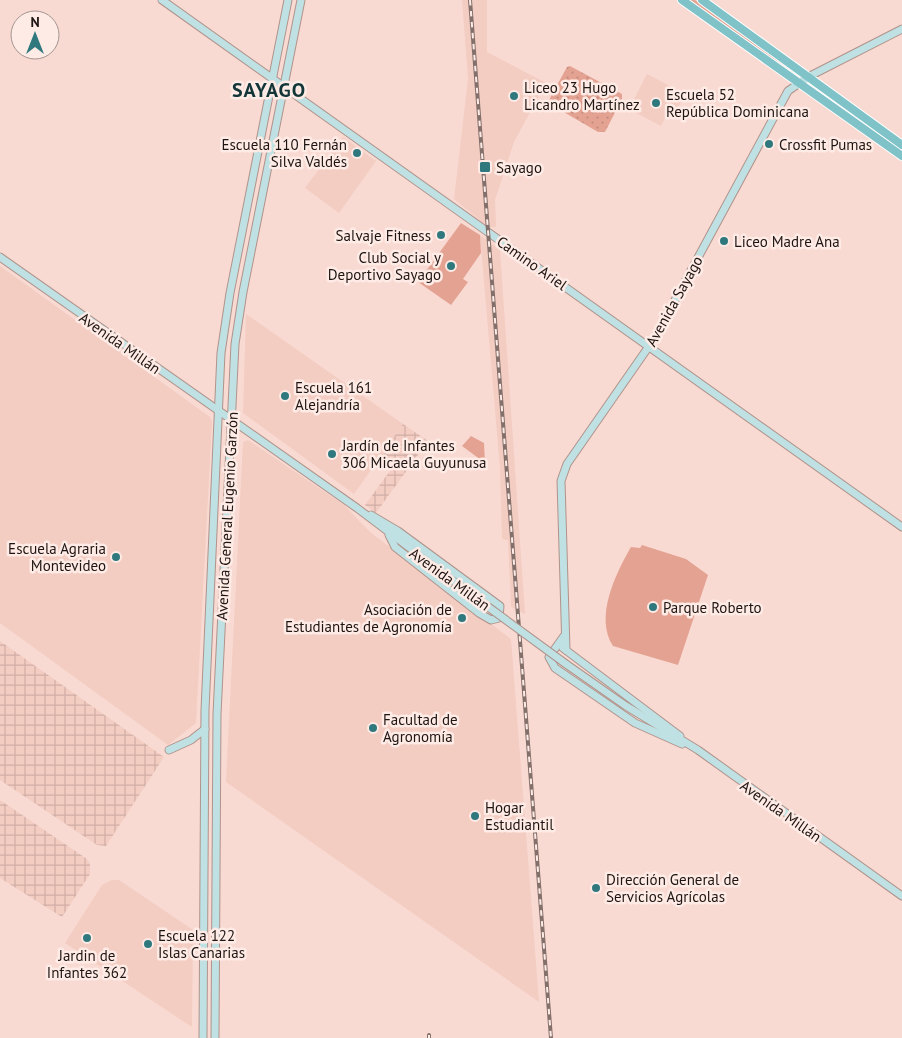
<svg xmlns="http://www.w3.org/2000/svg" width="902" height="1038" font-family="'PT Sans',sans-serif">
  <style>
    .built { fill: #f3ccc2 }
    .industrial { fill: url(#industrial-grid) }
    .grass { fill: #e4a392 }
    .park { fill: url(#park-dots) }
    .lines { fill: none; stroke-linecap: round; stroke-linejoin: round }
    .secondary-casing { stroke: #b0938b; stroke-width: 9 }
    .primary-casing { stroke: #fff; stroke-width: 10 }
    .secondary { stroke: #bfe1e3; stroke-width: 7 }
    .primary { stroke: #7fc2c7; stroke-width: 8 }
    .rail-casing { stroke: #84706b; stroke-width: 4 }
    .rail { stroke: #feebe6; stroke-width: 2; stroke-dasharray: 5.5; stroke-linecap: butt }
    .secondary-bridge-casing { stroke: #b0938b; stroke-width: 9; stroke-linecap: butt }
    .secondary-bridge { stroke: #bfe1e3; stroke-width: 7 }
    .poi-dot { fill: #2f787d; stroke: #feebe6; stroke-width: 2 }
    .labels { text-anchor: middle; dominant-baseline: central; stroke-width: 5; stroke-linejoin: round; paint-order: stroke }
    .poi-label { font-size: 15px; fill: #1e1411; stroke: #feebe6; text-anchor: start }
    .street-label { font-size: 15px; fill: #1e1411; stroke: #feebe6 }
    .district-label { font-size: 20px; font-weight: bold; letter-spacing: 1px; fill: #123537; stroke: #feebe6 }
  </style>
  <defs>
    <pattern id="industrial-grid" width="8" height="8" patternUnits="userSpaceOnUse" patternTransform="scale(1.25)"><rect width="8" height="8" fill="#f3ccc2"/><path d="M0 4h8M4 0v8" fill="none" stroke="#d0aea6"/></pattern>
    <pattern id="park-dots" width="8" height="8" patternUnits="userSpaceOnUse" patternTransform="scale(1.25)"><rect width="8" height="8" fill="#e4a392"/><path d="M2 2h.1M6 6h.1" fill="none" stroke="#c38b7d" stroke-width="1.8" stroke-linecap="round"/></pattern>
  </defs>
  <rect width="100%" height="100%" fill="#f9dad2"/>
  <g class="built">
    <polygon points="462,0 487,0 487,52 546,83 514,142 495,200 496,227 488,227 454,199 468,79"/>
    <polygon points="647,74 685,94 676,111 670,108 661,126 629,109"/>
    <polygon points="343,137 376,161 339,213 305,188"/>
    <polygon points="480,235 500,250 525,614 511,607 508,540 502,539 500,468"/>
    <polygon points="0,266 210,417 212,422 196,723 168,745 0,623"/>
    <polygon points="246,314 403,424 354,494 243,413"/>
    <polygon points="248,440 344,505 370,532 511,639 539,1002 226,782 243,442"/>
    <polygon points="112,880 119,880 193,930 192,1027 65,943 102,885"/>
  </g>
  <g class="industrial">
    <polygon points="403,424 428,441 376,513 365,505 392,468 379,458"/>
    <polygon points="0,641 164,757 106,846 97,845 0,780"/>
    <polygon points="0,800 87,859 90,864 90,874 62,917 0,878"/>
  </g>
  <g class="grass">
    <polygon points="688,0 695,0 792,70 752,46"/>
    <polygon points="461,223 480,235 481,253 463,279 468,282 451,305 418,282"/>
    <polygon points="471,436 484,443 485,463 462,446"/>
    <path d="M642,545L686,559L708,575L678,665L613,646C594,617 616,573 631,547L640,548Z"/>
  </g>
  <polygon class="park" points="570,66 622,94 622,99 605,132 598,132 550,104 550,98 567,67"/>
  <g class="lines">
    <g class="secondary-casing">
      <g id="secondary">
        <polyline points="162,0 902,527"/>
        <polyline points="0,257 357,508 476,598"/>
        <polyline points="371,515 398,531 500,606 499,618 491,620 479,613 395,547 389,535"/>
        <polyline points="564,636 549,657 555,668 635,723 682,744"/>
        <polyline points="563,648 680,736"/>
        <polyline points="566,650 561,481 567,464 654,339 788,91 808,77 902,29"/>
        <polyline points="566,664 626,706 698,750 902,896"/>
        <polyline points="169,750 191,740 205,729"/>
        <polyline points="203,1038 205,710 221,353 230,293 288,0"/>
        <polyline points="215,1038 217,714 235,344 243,292 301,0"/>
      </g>
    </g>
    <g class="primary-casing">
      <g id="primary">
        <polyline points="682,0 902,156"/>
        <polyline points="702,0 902,145"/>
      </g>
    </g>
    <use href="#secondary" class="secondary"/>
    <use href="#primary" class="primary"/>
    <g class="rail-casing">
      <g id="rail">
        <polyline points="470,0 551,1038"/>
        <polyline points="429,1035 429,1038"/>
      </g>
    </g>
    <use href="#rail" class="rail"/>
    <g class="secondary-bridge-casing">
      <polyline id="secondary-bridge" points="476,598 566,664"/>
    </g>
    <use href="#secondary-bridge" class="secondary-bridge"/>
  </g>
  <g class="poi-dot">
    <circle cx="514" cy="96" r="5"/>
    <circle cx="656" cy="103" r="5"/>
    <circle cx="769" cy="144" r="5"/>
    <circle cx="357" cy="153" r="5"/>
    <rect x="479" y="161" width="12" height="12" rx="2.5"/>
    <circle cx="441" cy="235" r="5"/>
    <circle cx="724" cy="241" r="5"/>
    <circle cx="451" cy="266" r="5"/>
    <circle cx="285" cy="396" r="5"/>
    <circle cx="332" cy="454" r="5"/>
    <circle cx="116" cy="557" r="5"/>
    <circle cx="653" cy="607" r="5"/>
    <circle cx="462" cy="618" r="5"/>
    <circle cx="373" cy="728" r="5"/>
    <circle cx="475" cy="816" r="5"/>
    <circle cx="596" cy="888" r="5"/>
    <circle cx="87" cy="938" r="5"/>
    <circle cx="148" cy="944" r="5"/>
  </g>
  <g class="labels">
    <g class="poi-label">
      <text x="524" y="87">Liceo 23 Hugo<tspan x="524" dy="17">Licandro Martínez</tspan></text>
      <text x="666" y="94">Escuela 52<tspan x="666" dy="17">República Dominicana</tspan></text>
      <text x="347" y="144" text-anchor="end">Escuela 110 Fernán<tspan x="347" dy="17">Silva Valdés</tspan></text>
      <text x="779" y="144">Crossfit Pumas</text>
      <text x="496" y="167">Sayago</text>
      <text x="431" y="235" text-anchor="end">Salvaje Fitness</text>
      <text x="734" y="241">Liceo Madre Ana</text>
      <text x="441" y="257" text-anchor="end">Club Social y<tspan x="441" dy="17">Deportivo Sayago</tspan></text>
      <text x="295" y="387">Escuela 161<tspan x="295" dy="17">Alejandría</tspan></text>
      <text x="342" y="445">Jardín de Infantes<tspan x="342" dy="17">306 Micaela Guyunusa</tspan></text>
      <text x="106" y="548" text-anchor="end">Escuela Agraria<tspan x="106" dy="17">Montevideo</tspan></text>
      <text x="663" y="607">Parque Roberto</text>
      <text x="452" y="609" text-anchor="end">Asociación de<tspan x="452" dy="17">Estudiantes de Agronomía</tspan></text>
      <text x="383" y="719">Facultad de<tspan x="383" dy="17">Agronomía</tspan></text>
      <text x="485" y="807">Hogar<tspan x="485" dy="17">Estudiantil</tspan></text>
      <text x="606" y="879">Dirección General de<tspan x="606" dy="17">Servicios Agrícolas</tspan></text>
      <text x="158" y="935">Escuela 122<tspan x="158" dy="17">Islas Canarias</tspan></text>
      <text x="87" y="955" text-anchor="middle">Jardin de<tspan x="87" dy="17">Infantes 362</tspan></text>
    </g>
    <g class="street-label">
      <text transform="translate(532 263) rotate(35)">Camino Ariel</text>
      <text transform="translate(674 301) rotate(-61)">Avenida Sayago</text>
      <text transform="translate(120 343) rotate(35)">Avenida Millán</text>
      <text transform="translate(227 516) rotate(-87)">Avenida General Eugenio Garzón</text>
      <text transform="translate(450 579) rotate(36)">Avenida Millán</text>
      <text transform="translate(781 811) rotate(35)">Avenida Millán</text>
    </g>
    <g class="district-label">
      <text x="269" y="90">SAYAGO</text>
    </g>
  </g>
  <g transform="translate(35 35)"><circle r="24" fill="#feebe6" stroke="#a49591"/>
  <path d="M0-4L9 19L0 12L-9 19Z" fill="#2f787d"/>
  <text y="-8" font-size="14" font-weight="bold" text-anchor="middle" fill="#1e1411">N</text>
  </g>
</svg>
